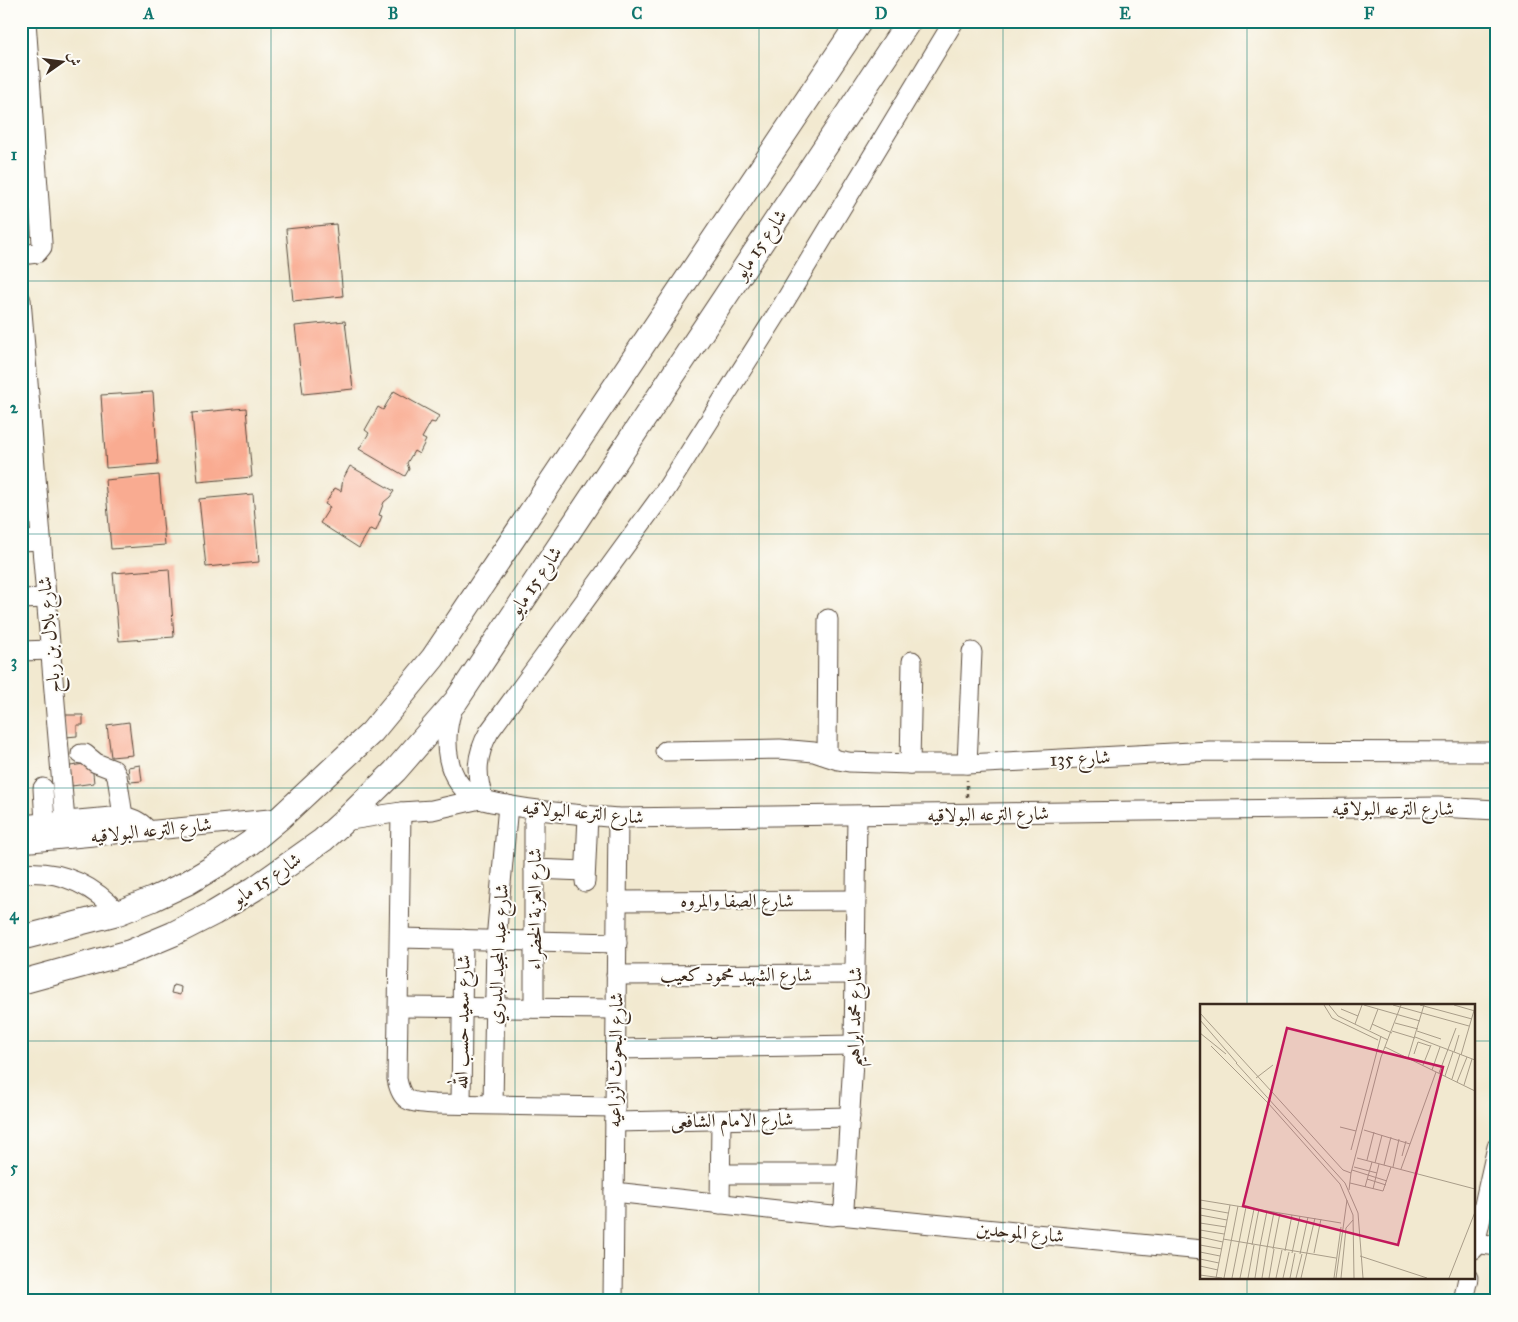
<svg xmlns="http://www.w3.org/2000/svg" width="1518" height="1322" font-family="'IM FELL Great Primer',Amiri,serif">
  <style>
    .building { fill: #f9ab91 }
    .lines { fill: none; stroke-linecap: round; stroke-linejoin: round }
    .minor-casing { stroke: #564739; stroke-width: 21 }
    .major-casing { stroke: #564739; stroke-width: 26 }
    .path { stroke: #564739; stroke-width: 2.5; stroke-dasharray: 4 4; stroke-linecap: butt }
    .minor { stroke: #fff; stroke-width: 19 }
    .major { stroke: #fff; stroke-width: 24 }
    .grid { fill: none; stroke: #0f766e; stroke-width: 1; stroke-opacity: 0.55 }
    .labels { text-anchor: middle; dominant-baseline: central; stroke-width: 4; stroke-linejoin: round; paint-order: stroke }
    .street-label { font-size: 19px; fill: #3b2a1e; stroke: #fdfcf7 }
    .inset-road { fill: none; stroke: #a99d89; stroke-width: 1 }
    .view { fill: #c2185b; fill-opacity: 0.15; stroke: #c2185b; stroke-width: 2.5 }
    .inset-edge { fill: none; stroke: #3b2a1e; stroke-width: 2.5 }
    .neatline { fill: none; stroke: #0f766e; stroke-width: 2 }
    .grid-label { font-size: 16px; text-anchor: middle; font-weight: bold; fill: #0f766e }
  </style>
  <rect width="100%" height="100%" fill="#fdfcf7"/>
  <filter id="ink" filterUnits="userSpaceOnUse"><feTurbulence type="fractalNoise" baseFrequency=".02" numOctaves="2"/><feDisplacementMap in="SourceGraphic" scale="10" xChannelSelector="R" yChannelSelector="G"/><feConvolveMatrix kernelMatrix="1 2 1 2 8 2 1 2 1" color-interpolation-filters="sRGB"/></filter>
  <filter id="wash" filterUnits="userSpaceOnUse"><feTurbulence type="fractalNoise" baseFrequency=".0096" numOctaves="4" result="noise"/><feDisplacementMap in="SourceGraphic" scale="20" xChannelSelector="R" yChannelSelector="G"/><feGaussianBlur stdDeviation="1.12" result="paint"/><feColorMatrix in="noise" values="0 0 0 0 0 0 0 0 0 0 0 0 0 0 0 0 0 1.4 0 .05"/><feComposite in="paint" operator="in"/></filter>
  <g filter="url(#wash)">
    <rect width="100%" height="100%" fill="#f2e9d0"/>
    <g id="blocks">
      <g class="building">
        <polygon points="336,224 343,296 293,301 286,229"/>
        <polygon points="345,321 353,389 303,394 295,326"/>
        <polygon points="394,391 439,416 435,423 431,422 422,438 426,440 419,454 414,451 407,463 409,469 405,476 359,449 369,433 365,430 378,407 383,410"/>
        <polygon points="153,392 158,464 106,468 101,395"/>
        <polygon points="246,408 252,477 198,482 192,413"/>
        <polygon points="350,466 394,491 390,497 384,502 379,515 382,516 376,531 370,529 359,548 320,523 330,507 325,504 335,488 341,491 343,479"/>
        <polygon points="159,475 165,545 111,549 105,480"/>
        <polygon points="253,494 259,562 206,567 199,499"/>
        <polygon points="169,569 174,637 119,641 113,573"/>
        <polygon points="64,715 83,715 83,725 77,725 77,736 66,737"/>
        <polygon points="129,722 133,755 111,757 107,725"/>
        <polygon points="92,763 94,783 72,786 70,766"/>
        <polygon points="140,765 142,781 130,782 128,767"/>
        <polygon points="173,985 181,987 180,995 171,993"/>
      </g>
    </g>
  </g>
  <g filter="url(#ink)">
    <use href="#blocks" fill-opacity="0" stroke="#564739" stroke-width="1"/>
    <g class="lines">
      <g class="minor-casing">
        <g id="minor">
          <polyline points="21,255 37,253 42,247 42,243 26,21"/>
          <polyline points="21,300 65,821"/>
          <polyline points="21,541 41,540"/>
          <polyline points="21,599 46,598"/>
          <polyline points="21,651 51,650"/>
          <path d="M454,705C441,735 444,786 480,799C489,802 498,803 507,805C544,812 581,815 618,818L1438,807L1497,810"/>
          <polyline points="665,751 780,749 814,752 838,760 849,762 910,764 967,764 1210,751 1497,752"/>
          <polyline points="81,754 85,754 96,763 114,770 117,776 123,816"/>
          <polyline points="827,756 828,619"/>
          <polyline points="910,764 912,661"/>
          <polyline points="967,764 972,652"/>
          <polyline points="43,788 45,823"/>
          <path d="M484,800C475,776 476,755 489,732L665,491L782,306L954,21"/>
          <polyline points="534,810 534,1008"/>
          <path d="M401,812L397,1079C402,1104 411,1102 434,1104L615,1107"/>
          <polyline points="344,821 401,812 432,810 480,799"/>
          <path d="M21,825L123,816C134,819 142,822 148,831"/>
          <polyline points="21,843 280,818"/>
          <polyline points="534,869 585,871"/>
          <path d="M21,873C60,870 92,884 118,913"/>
          <polyline points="585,882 588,816"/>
          <polyline points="617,901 856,900"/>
          <polyline points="400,938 617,943"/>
          <polyline points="616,975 855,974"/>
          <polyline points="399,1007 616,1009"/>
          <polyline points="616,1049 854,1045"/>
          <polyline points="461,1104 463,939"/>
          <polyline points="493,1104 496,940 508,805"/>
          <polyline points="615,1122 850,1117"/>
          <polyline points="720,1174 846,1174"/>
          <polyline points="614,1192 832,1216 839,1215 1202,1250"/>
          <polyline points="720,1204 721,1120"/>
          <polyline points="839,1215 842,1212 844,1208 854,1045 857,816"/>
          <polyline points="1475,1243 1497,1246"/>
          <polyline points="1474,1249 1497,1147"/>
          <polyline points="613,1301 618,818"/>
          <polyline points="1463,1301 1468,1278"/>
        </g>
      </g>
      <g class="major-casing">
        <g id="major">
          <polyline points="21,938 118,913 153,899 187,883 219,864 250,843 280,818 372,732 433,658 860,21"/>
          <polyline points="21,982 130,952 173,934 214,913 254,889 323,840 344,821 395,771 456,701 909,21"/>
        </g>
      </g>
      <polyline class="path" points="967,797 967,780"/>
      <use href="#minor" class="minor"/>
      <use href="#major" class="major"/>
    </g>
  </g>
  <path class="grid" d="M271,21V1301M515,21V1301M759,21V1301M1003,21V1301M1247,21V1006M21,281H1497M21,534H1497M21,788H1497M21,1041H1202M1474,1041H1497M1247,1278V1301"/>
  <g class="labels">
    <g class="street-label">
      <text transform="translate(760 244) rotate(-56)">شارع 15 مايو</text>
      <text transform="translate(535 581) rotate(-56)">شارع 15 مايو</text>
      <text transform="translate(49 635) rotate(-95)">شارع بلال بن رباح</text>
      <text transform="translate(1080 758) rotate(-3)">شارع 135</text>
      <text x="1393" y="808">شارع الترعه البولاقيه</text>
      <text transform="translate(583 812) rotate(5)">شارع الترعه البولاقيه</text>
      <text transform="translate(988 814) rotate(-1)">شارع الترعه البولاقيه</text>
      <text transform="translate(151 830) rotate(-6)">شارع الترعه البولاقيه</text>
      <text transform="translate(266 879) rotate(-34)">شارع 15 مايو</text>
      <text x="737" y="900">شارع الصفا والمروه</text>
      <text transform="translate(534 909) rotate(-90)">شارع العزبة الخضراء</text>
      <text transform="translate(498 954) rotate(-87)">شارع عبد المجيد البدري</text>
      <text x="736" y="974">شارع الشهيد محمود كعيب</text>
      <text transform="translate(854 1017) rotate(-89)">شارع محمد ابراهيم</text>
      <text transform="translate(462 1022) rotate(-89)">شارع سعيد حسب الله</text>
      <text transform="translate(615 1060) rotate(-89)">شارع البحوث الزراعيه</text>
      <text transform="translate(732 1120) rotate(-1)">شارع الامام الشافعى</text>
      <text transform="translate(1020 1232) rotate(5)">شارع الموحدين</text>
    </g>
  </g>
  <g transform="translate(1200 1004)">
    <rect width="275" height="275" fill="#f2e9d0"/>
    <path class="inset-road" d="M124,1L132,14L178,36M129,1L138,12L188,36M164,1L220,17M193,1L269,22M220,1L272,15M254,1L275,7M141,5L158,12M0,9L143,166L151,169M0,16L37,59M195,19L218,25M155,20L162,1M172,20L192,29M170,26L178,5M192,27L215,34M217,27L241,35M0,29L26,50M215,33L275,56M11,42L68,99L140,180L153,211L154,274M185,43L275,87M254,48L259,31M214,50L218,38L230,42M261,51L275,3M208,54L224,1M36,59L145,179L158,209L163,274M223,61L231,41M232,66L240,43M239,69L256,24M245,72L253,48M56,74L73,61M252,75L260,50M257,78L267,53M264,81L272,55M140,123L156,127M164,126L210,140M151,146L181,32M202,152L206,137M157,154L275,185M167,156L174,128M175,159L182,131M184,161L191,133M154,163L177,169M193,163L199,135M201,165L236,68M152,166L187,177M167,175L186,181M150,179L183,187L191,163M165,183L172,158M173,185L179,160M149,186L151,169L181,53L201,1M0,196L141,219M0,204L28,209M0,211L27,216M0,219L26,223M0,226L24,230M0,233L23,238M23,235L136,254M47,240L54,205M0,241L22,245M52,241L59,205M60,242L67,207M67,244L74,208M73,245L80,209M85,247L92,211M0,248L20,252M92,249L100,212M114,249L121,215M100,250L108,213M160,252L227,274M0,255L19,259M0,262L18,266M0,271L22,274M16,274L30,201M24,274L38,202M32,274L46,203M40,274L47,240M48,274L54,241M55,274L60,242M62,274L67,244M69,274L74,245M76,274L82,246M83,274L89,248M90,274L95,249M96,274L102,250M101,274L115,214M134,274L141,223M136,274L147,196M141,274L146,224L153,216M249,274L275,208"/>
    <path class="view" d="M87,24L243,63L198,241L43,202Z"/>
    <rect width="275" height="275" class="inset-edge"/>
  </g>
  <rect width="1518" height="1322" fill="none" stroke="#fdfcf7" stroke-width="55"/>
  <g transform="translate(62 62) rotate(76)" stroke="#fdfcf7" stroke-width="4" paint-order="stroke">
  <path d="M0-4L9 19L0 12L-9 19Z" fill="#3b2a1e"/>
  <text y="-8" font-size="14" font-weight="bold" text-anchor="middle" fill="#3b2a1e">ش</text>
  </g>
  <rect x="28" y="28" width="1462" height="1266" class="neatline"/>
  <g class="grid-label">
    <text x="149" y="19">A</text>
    <text x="393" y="19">B</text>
    <text x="637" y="19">C</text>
    <text x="881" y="19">D</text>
    <text x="1125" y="19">E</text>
    <text x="1369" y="19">F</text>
    <text x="14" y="160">1</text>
    <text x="14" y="413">2</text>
    <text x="14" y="667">3</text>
    <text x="14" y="920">4</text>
    <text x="14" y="1173">5</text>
  </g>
</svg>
